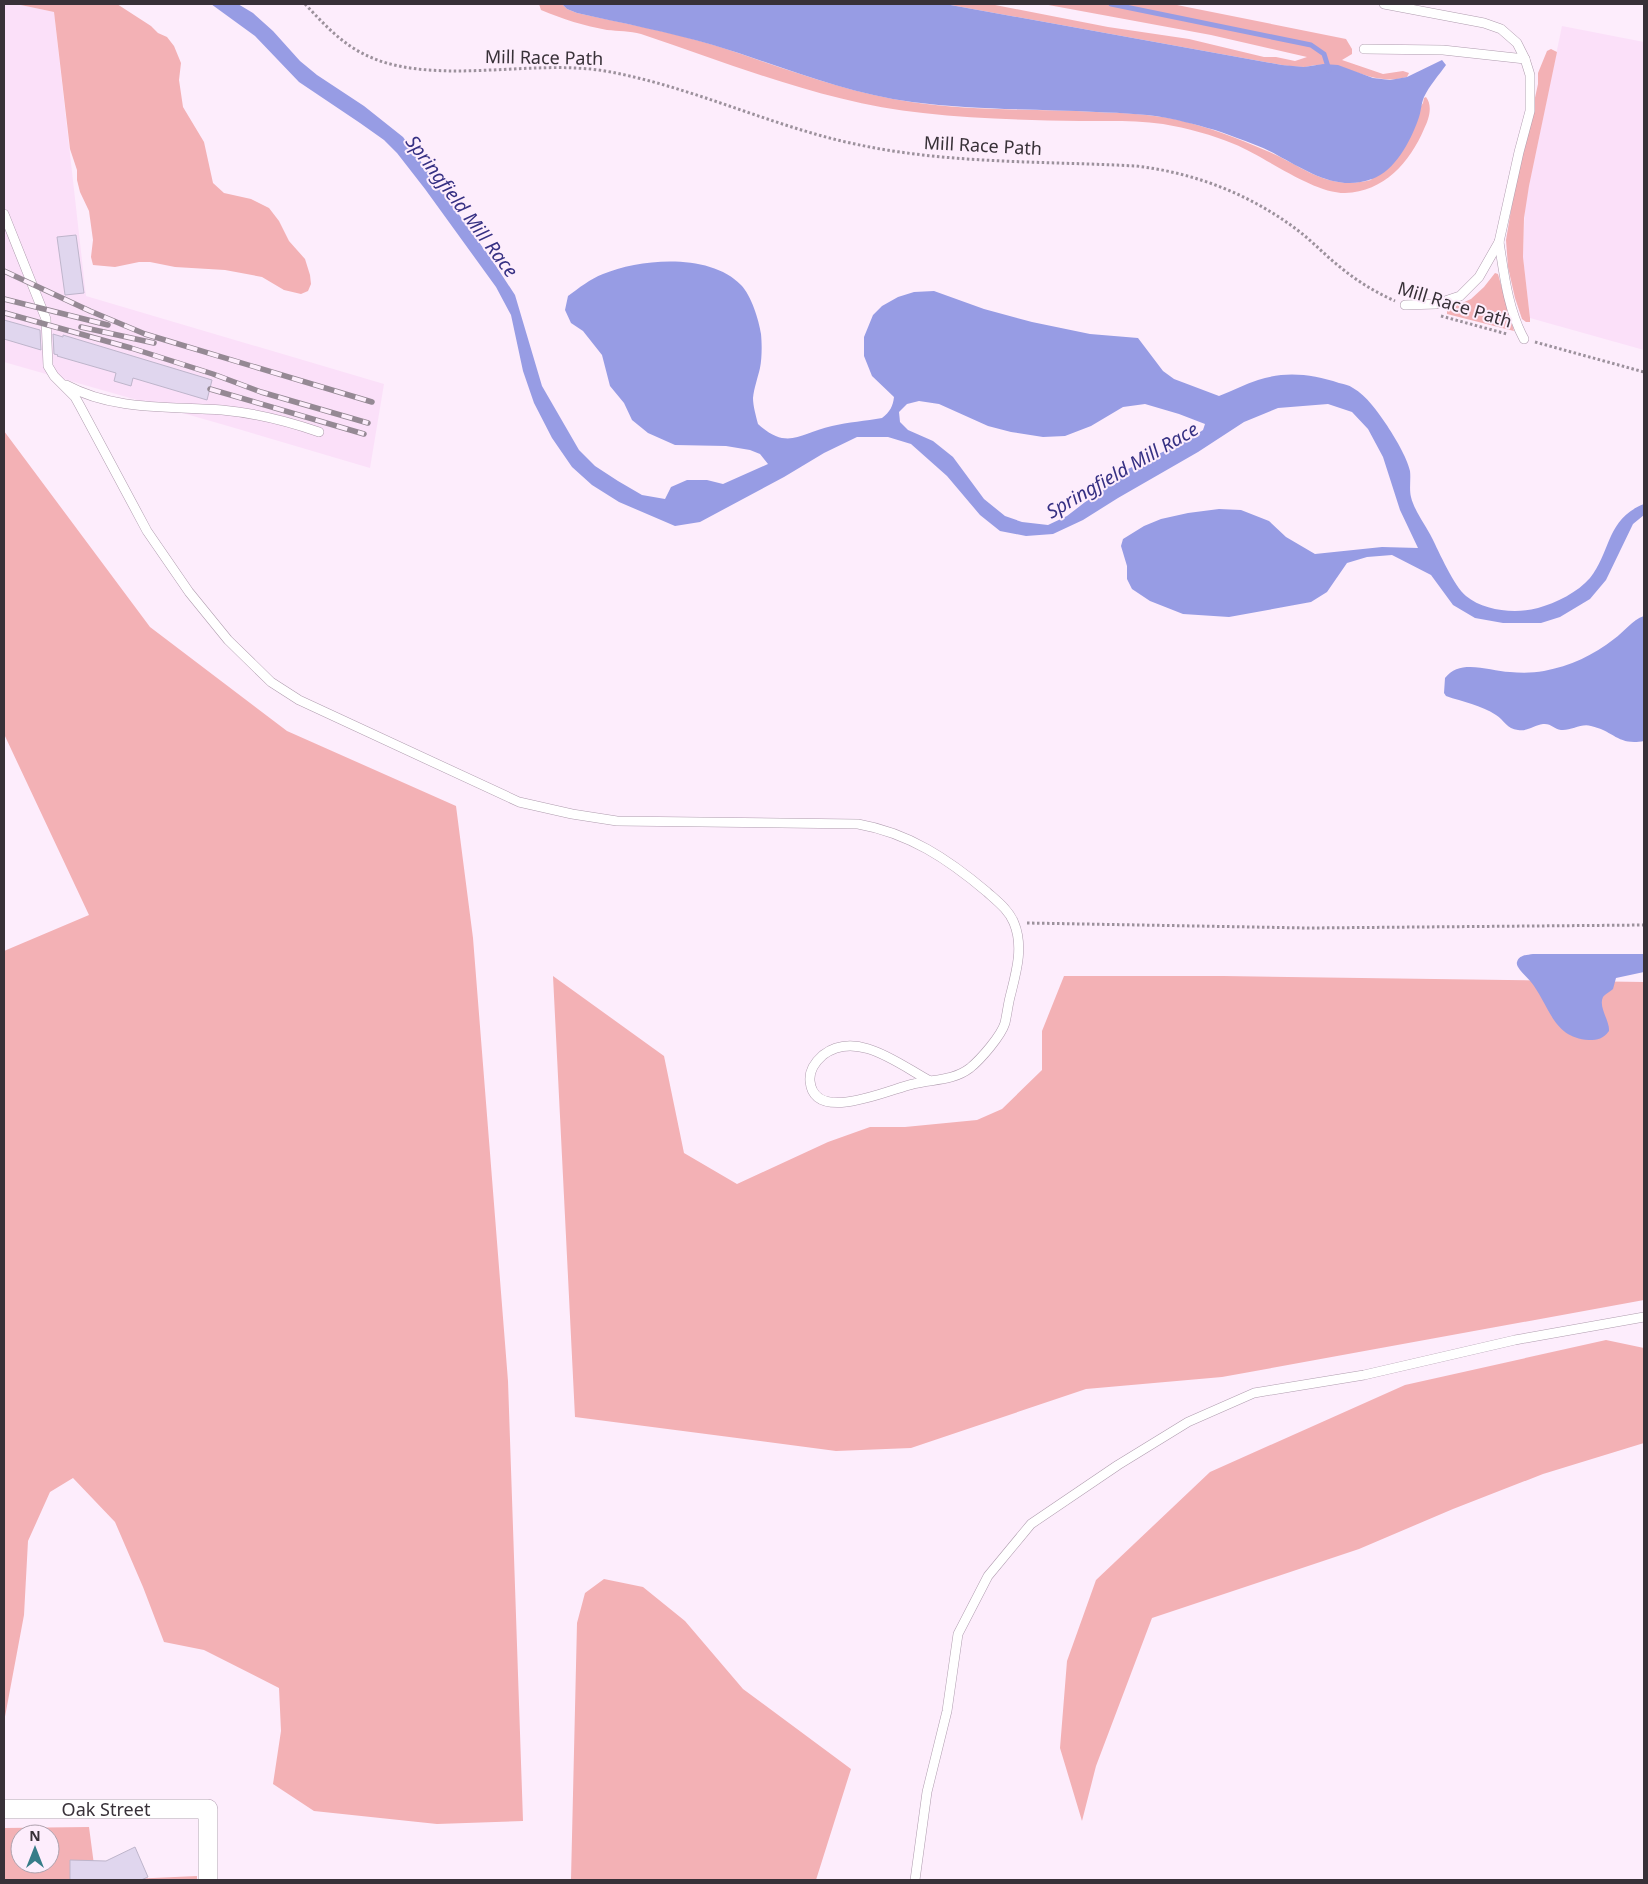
<svg xmlns="http://www.w3.org/2000/svg" width="1648" height="1884" font-family="'Noto Sans',sans-serif">
  <style>
    .built { fill: #fbe0f9 }
    .green { fill: #f3b1b5; fill-rule: evenodd }
    .water { fill: #979ce4; fill-rule: evenodd }
    .lines { fill: none; stroke-linecap: round; stroke-linejoin: round }
    .stream { stroke: #979ce4; stroke-width: 5 }
    .building { fill: #e0d6ee; stroke: #beb5cb }
    .service-casing { stroke: #af9cae; stroke-width: 10 }
    .minor-casing { stroke: #af9cae; stroke-width: 20 }
    .path { stroke: #9c919c; stroke-width: 3; stroke-dasharray: 2.5 2.5; stroke-linecap: butt }
    .service { stroke: #fff; stroke-width: 9 }
    .minor { stroke: #fff; stroke-width: 19 }
    .rail-casing { stroke: #958994; stroke-width: 5.5 }
    .rail { stroke: #fdedfc; stroke-width: 4; stroke-dasharray: 11; stroke-linecap: butt }
    .labels { text-anchor: middle; dominant-baseline: central; stroke-width: 4; stroke-linejoin: round; paint-order: stroke }
    .street-label { font-size: 18px; fill: #383138; stroke: #fdedfc }
    .water-label { font-size: 19px; font-style: italic; fill: #363083; stroke: #fdedfc }
  </style>
  <rect width="100%" height="100%" fill="#fdedfc"/>
  <g class="built">
    <polygon points="4,4 16,4 54,12 86,296 384,384 370,468 228,426 4,362"/>
    <polygon points="1562,26 1644,42 1644,350 1530,318 1523,257 1525,205"/>
  </g>
  <g class="green">
    <polygon points="16,4 117,4 151,26 158,33 167,37 174,46 181,63 179,80 183,107 204,142 213,183 224,193 251,199 269,208 279,221 289,241 305,259 310,275 311,284 308,291 301,294 284,290 262,277 225,270 175,267 150,262 139,262 115,267 93,265 91,257 93,240 89,211 80,192 77,180 77,170 70,149 54,12"/>
    <path d="M539,4H562L567,9L577,13C624,23 671,32 717,46C781,67 844,92 911,102C972,111 1035,109 1096,112C1122,113 1148,114 1174,119C1206,126 1237,138 1267,151C1305,167 1326,191 1371,180L1423,103L1424,98L1426,97C1433,106 1429,119 1424,129C1410,162 1384,192 1345,193C1312,193 1266,157 1234,144C1213,135 1187,128 1163,124C1136,120 1108,121 1080,121C1028,120 976,119 923,113C825,103 734,65 641,34C630,31 618,31 607,30C585,26 562,19 541,10Z"/>
    <path d="M945,4H990L1108,27L1189,39L1264,57H1276L1295,61L1307,57L1211,35L1043,4H1172L1346,39L1352,49V54L1342,60L1383,74L1403,71L1409,73L1407,77C1376,86 1354,67 1324,65C1318,64 1311,66 1305,67C1297,67 1290,66 1282,65Z"/>
    <polygon points="1551,49 1557,52 1529,186 1524,218 1523,257 1530,318 1530,322 1526,322 1522,319 1515,298 1508,267 1506,240 1513,198 1538,84 1538,73 1547,51"/>
    <polygon points="1495,273 1498,274 1514,331 1447,314 1447,310 1471,299 1484,287"/>
    <polygon points="4,431 150,627 287,731 456,806 473,938 508,1381 523,1821 437,1824 314,1811 273,1784 281,1731 279,1688 204,1650 164,1642 143,1587 115,1522 73,1478 50,1492 28,1541 24,1615 4,1722 4,951 89,915 4,734"/>
    <polygon points="553,976 664,1056 684,1153 737,1184 828,1142 870,1127 905,1127 977,1120 1002,1109 1042,1070 1042,1031 1064,976 1223,976 1644,982 1644,1300 1222,1377 1086,1389 911,1448 836,1451 575,1417"/>
    <polygon points="1606,1340 1644,1348 1644,1443 1543,1474 1453,1509 1359,1549 1152,1618 1096,1766 1082,1821 1060,1748 1067,1661 1096,1580 1210,1472 1405,1385"/>
    <polygon points="604,1579 643,1587 685,1621 743,1689 851,1769 816,1880 571,1880 577,1623 585,1593"/>
    <path d="M89,1827L96,1880H4V1828ZM20,1834H50V1864H20Z"/>
    <polygon points="197,1876 197,1880 109,1880"/>
  </g>
  <g class="water">
    <path d="M211,4H238L253,13L273,31L300,61L317,75L364,106L403,137L494,263L515,295L542,386L579,450L595,466L618,481L642,495L665,499L671,487L687,480H707L723,484L768,464L760,454L750,450L726,446L675,445L648,433L632,420L624,403L610,386L602,355L583,331L571,323L565,310L568,296C579,288 590,279 603,274C641,258 711,253 741,285C751,295 759,320 761,334C762,344 762,358 760,368C758,377 754,388 753,398C753,406 756,416 758,424C788,451 800,433 832,426C848,422 866,421 882,418C890,412 893,406 894,397L872,376L864,356V337L873,315L882,306L898,297L914,292L934,291L984,309L1032,322L1090,334L1138,338L1163,371L1174,379L1219,396C1232,391 1245,384 1258,380C1285,371 1312,374 1339,383C1343,384 1349,385 1353,388C1367,396 1377,411 1386,424C1394,436 1407,457 1410,471C1411,479 1409,489 1411,497C1414,510 1426,526 1432,538C1439,552 1454,586 1466,596C1484,611 1516,614 1538,608C1556,603 1578,592 1590,578C1611,552 1606,519 1644,504V515L1633,524L1606,580L1590,599L1560,617L1541,623H1503L1475,618L1453,605L1431,575L1392,555L1367,557L1347,563L1327,592L1311,602L1229,617L1183,614L1150,601L1132,589L1127,579V566L1121,546L1123,539L1144,526L1161,519L1188,513L1219,509L1241,510L1269,521L1286,537L1315,554L1382,547L1418,548L1400,510L1383,457L1368,429L1352,412L1328,404L1278,408L1244,422L1198,452L1118,498L1083,520L1053,534L1026,536L1000,531L980,515L947,476L911,444L888,437H857L824,453L784,477L700,522L675,526L619,502L592,485L572,467L552,438L534,403L523,371L511,315L496,287L425,189L397,153L384,140L360,123L299,82L255,36ZM919,401L939,404L988,426L1011,432L1043,437L1065,436L1091,426L1123,407L1145,404L1179,414L1205,424L1203,430L1191,438L1128,469L1067,516L1048,525L1022,522L1005,516L984,499L953,457L933,441L908,430L900,422L899,412L907,404Z"/>
    <path d="M562,4H945L1282,65L1304,67L1323,64L1338,65L1373,78L1390,80L1407,77L1442,60L1446,65C1439,75 1429,86 1424,97C1421,104 1421,113 1418,120C1410,142 1395,171 1372,179C1337,192 1307,171 1277,155C1265,148 1251,143 1237,138C1218,130 1197,125 1177,120C1151,114 1123,113 1096,112C1035,109 973,110 912,102C843,93 779,65 713,45C668,32 622,23 577,13L567,9Z"/>
    <path d="M1644,616V741C1618,746 1614,731 1591,726C1581,723 1571,731 1561,730C1554,729 1551,723 1543,724C1534,725 1527,732 1518,730C1507,729 1504,720 1496,715C1481,705 1463,702 1446,696L1444,693L1445,678C1460,658 1489,671 1510,672C1521,673 1533,673 1544,671C1570,666 1594,655 1614,639C1624,632 1632,620 1644,616Z"/>
    <path d="M1533,954H1644V972L1616,978L1613,989C1610,992 1605,994 1603,997C1598,1007 1610,1021 1609,1031C1603,1039 1598,1040 1589,1040C1555,1038 1551,1011 1534,986C1530,979 1515,968 1517,962C1519,955 1527,955 1533,954Z"/>
  </g>
  <g class="lines">
    <polyline class="stream" points="1111,4 1311,45 1324,54 1329,70"/>
  </g>
  <g class="building">
    <polygon points="76,235 84,293 65,295 57,237"/>
    <polygon points="4,320 40,330 41,350 4,339"/>
    <polygon points="53,334 63,337 63,335 212,380 207,400 133,378 131,386 114,381 116,373 57,356 58,355 54,354"/>
    <polygon points="135,1847 148,1877 141,1880 70,1880 70,1860 106,1861"/>
  </g>
  <g class="lines">
    <g class="service-casing">
      <g id="service">
        <polyline points="1384,4 1484,23 1501,29 1517,43 1525,59 1530,75 1530,111 1519,152 1499,242 1479,277 1460,296 1436,304 1405,305"/>
        <polyline points="1364,49 1443,50 1525,59"/>
        <path d="M4,214L46,319L48,366L54,376L75,397L80,406L147,531L189,592L228,640L271,682L299,700L519,802L572,814L617,821L858,824C909,833 948,859 987,892C997,901 1009,910 1014,923C1024,947 1016,973 1010,997C1008,1005 1007,1014 1005,1023C1001,1036 981,1059 970,1068C953,1081 933,1079 913,1084C890,1089 814,1125 810,1081C809,1070 815,1062 823,1055C857,1029 900,1065 930,1081"/>
        <path d="M1499,242C1504,274 1508,310 1524,339"/>
        <path d="M66,385C114,411 170,406 222,410C255,413 287,421 319,432"/>
        <polyline points="915,1880 927,1792 947,1711 958,1634 988,1576 1031,1524 1118,1465 1188,1422 1254,1393 1364,1375 1515,1340 1644,1317"/>
      </g>
    </g>
    <g class="minor-casing">
      <g id="minor">
        <path id="s1" d="M4,1809H208V1880"/>
      </g>
    </g>
    <g class="path">
      <path d="M305,4C322,22 338,40 360,52C426,89 530,58 605,71C691,86 770,126 855,144C947,164 1042,161 1136,166C1196,173 1252,195 1300,232C1314,243 1326,256 1340,267C1357,281 1375,292 1395,301"/>
      <polyline points="1441,316 1507,334"/>
      <polyline points="1535,342 1644,372"/>
      <polyline points="1027,923 1308,928 1644,925"/>
    </g>
    <use href="#service" class="service"/>
    <use href="#minor" class="minor"/>
    <g class="rail-casing">
      <g id="rail">
        <polyline points="4,271 90,311 145,334 372,402"/>
        <polyline points="4,299 108,325"/>
        <polyline points="5,313 131,348 213,374 261,392 368,423"/>
        <polyline points="81,327 154,343"/>
        <polyline points="210,389 364,434"/>
      </g>
    </g>
    <use href="#rail" class="rail"/>
  </g>
  <g class="labels">
    <g class="street-label">
      <text transform="translate(544 57) rotate(1)">Mill Race Path</text>
      <text transform="translate(983 145) rotate(3)">Mill Race Path</text>
      <text transform="translate(1455 304) rotate(17)">Mill Race Path</text>
      <text stroke="none"><textPath href="#s1" startOffset="102">Oak Street</textPath></text>
    </g>
    <g class="water-label">
      <text transform="translate(462 206) rotate(53)">Springfield Mill Race</text>
      <text transform="translate(1122 470) rotate(-30)">Springfield Mill Race</text>
    </g>
  </g>
  <rect width="1648" height="1884" fill="none" stroke="#383138" stroke-width="10"/>
  <g transform="translate(35 1849)"><circle r="24" fill="#fdedfc" stroke="#aea2ae"/>
  <path d="M0-4L9 19L0 12L-9 19Z" fill="#367c88"/>
  <text y="-8" font-size="14" font-weight="bold" text-anchor="middle" fill="#383138">N</text>
  </g>
</svg>
